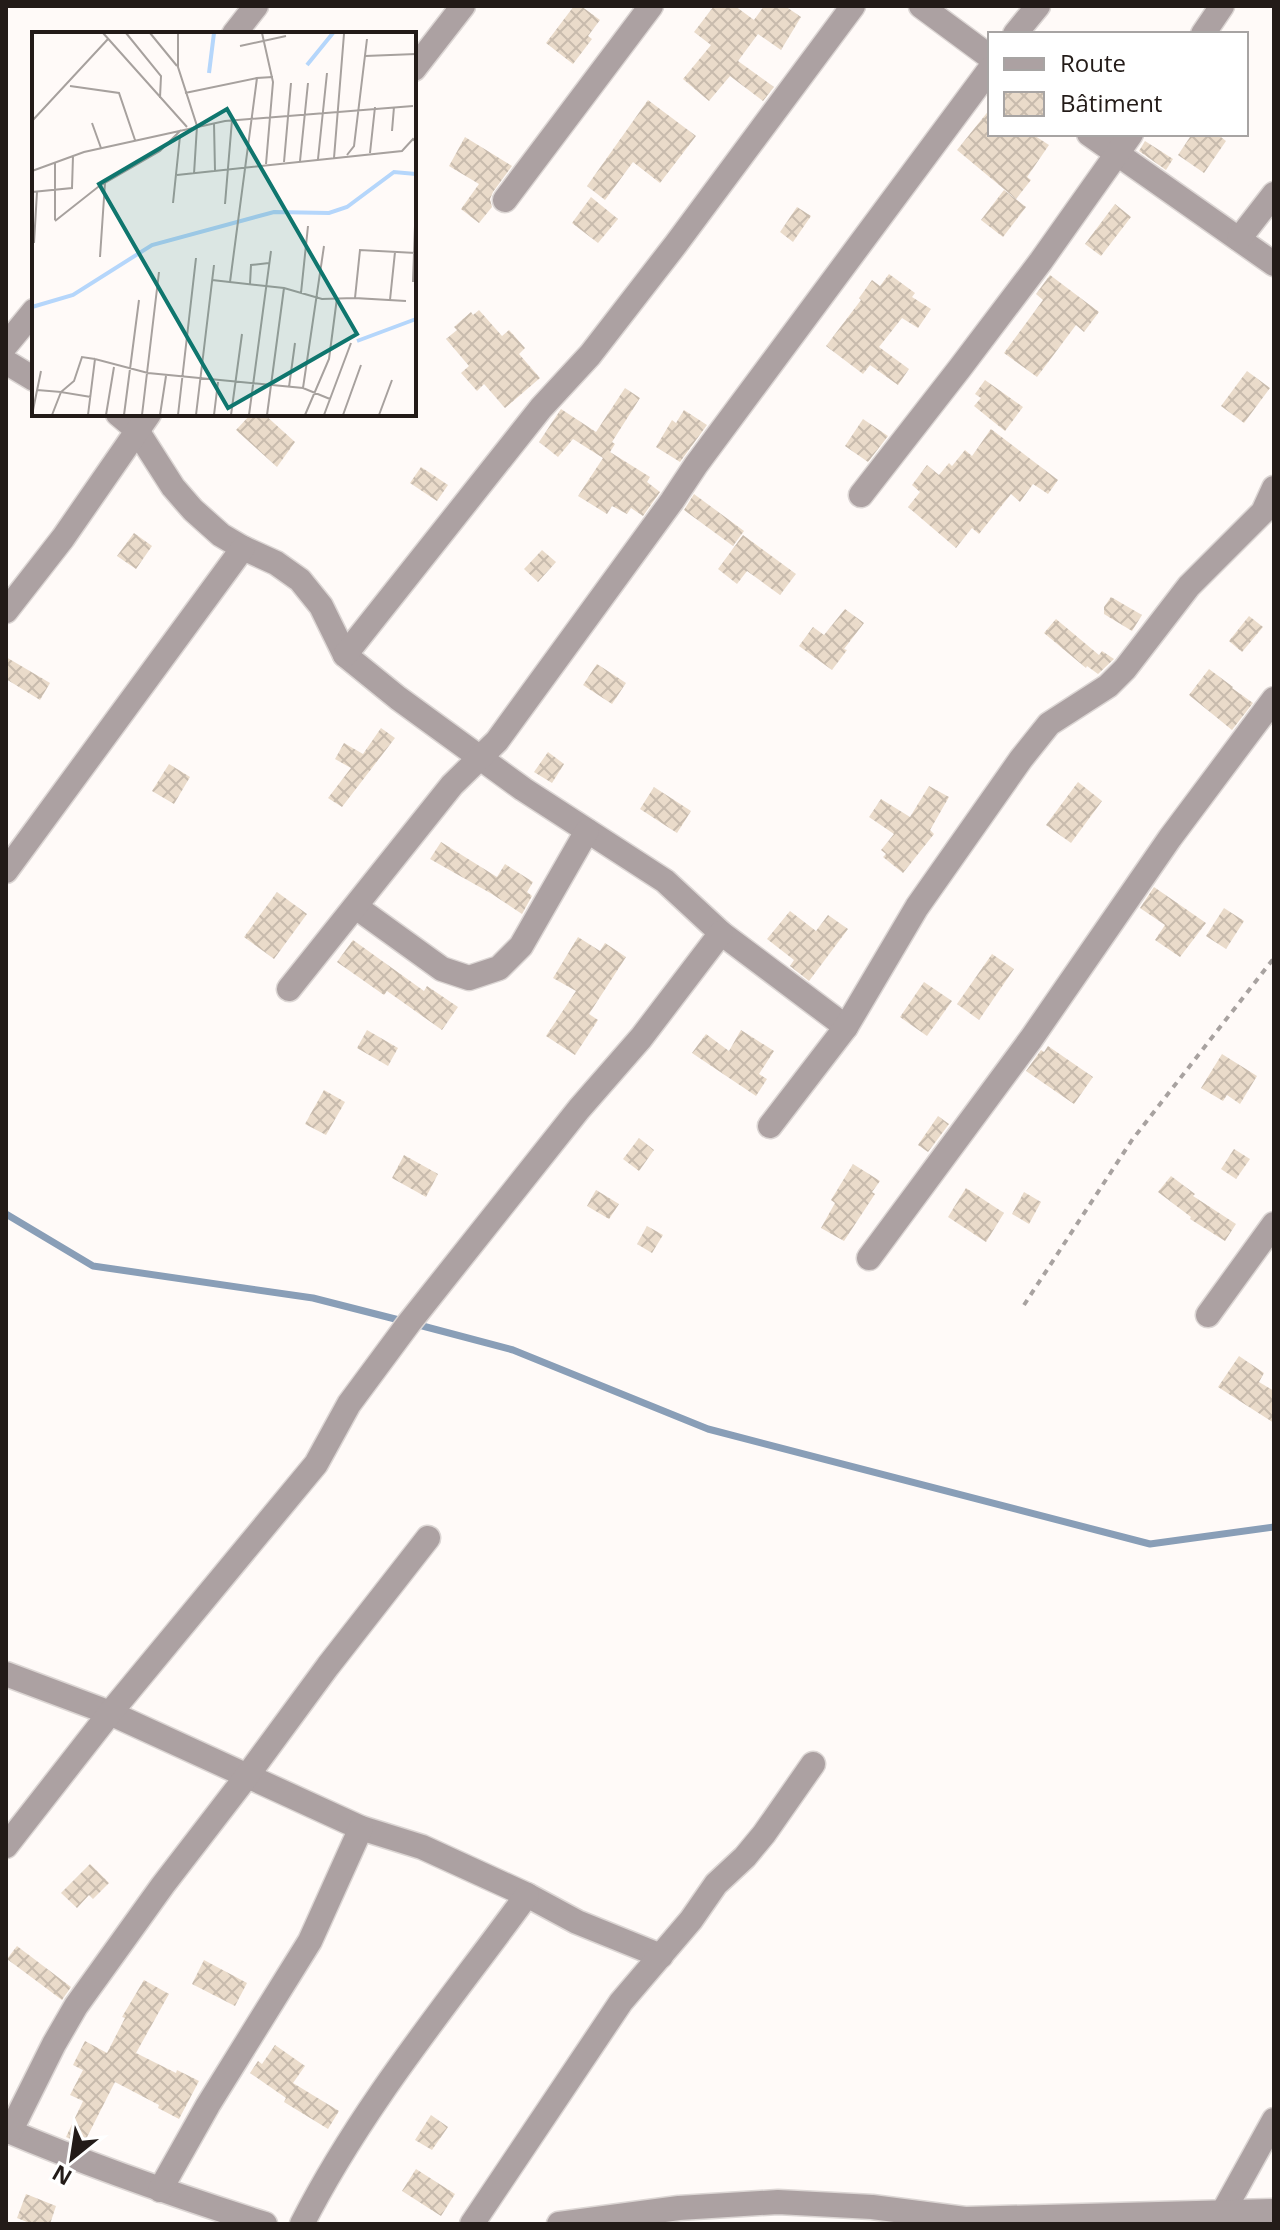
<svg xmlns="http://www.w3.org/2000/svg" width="1280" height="2230" font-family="'Open Sans',sans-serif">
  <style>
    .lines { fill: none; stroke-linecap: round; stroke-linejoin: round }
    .stream { stroke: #899eb7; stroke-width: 7 }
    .building { fill: url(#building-cross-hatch) }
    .minor-casing { stroke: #dcd6d4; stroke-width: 27 }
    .path { stroke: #a8a2a0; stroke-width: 4; stroke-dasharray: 6 6; stroke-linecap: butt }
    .minor { stroke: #aca1a2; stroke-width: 24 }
    .inset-river { fill: none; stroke: #b5d6fb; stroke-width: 4 }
    .inset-road { fill: none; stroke: #a7a19e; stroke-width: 2 }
    .view { fill: #0f766e; fill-opacity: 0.15; stroke: #0f766e; stroke-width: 4 }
    .inset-edge { fill: none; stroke: #231b18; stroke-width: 4 }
  </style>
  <defs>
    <pattern id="building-cross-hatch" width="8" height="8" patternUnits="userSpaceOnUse" patternTransform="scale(2)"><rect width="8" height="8" fill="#eadbca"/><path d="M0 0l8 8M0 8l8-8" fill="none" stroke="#c8bbad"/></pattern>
  </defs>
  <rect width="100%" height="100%" fill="#fffaf8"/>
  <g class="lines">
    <g class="stream">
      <polyline points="6,1214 93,1266 313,1298 403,1321"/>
      <polyline points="415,1324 513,1350 708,1429 1150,1544 1274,1527"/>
    </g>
  </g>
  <g class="building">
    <polygon points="574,6 581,6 600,20 588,36 592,39 573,64 546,43"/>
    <polygon points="714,6 735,6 754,20 764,6 785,6 801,17 781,50 758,34 738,61 774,87 763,101 730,76 709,101 683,79 711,45 694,32"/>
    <polygon points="648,100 696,136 660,183 633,162 605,200 587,186"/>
    <polygon points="990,109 990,134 1032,134 1049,145 1027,177 1031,180 1016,199 957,150"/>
    <polygon points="1192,134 1217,134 1226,141 1204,173 1178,155"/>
    <polygon points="465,137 512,166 493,192 490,199 492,207 479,223 461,209 479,184 449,166"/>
    <polygon points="1145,141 1173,159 1166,170 1139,151"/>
    <polygon points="1004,190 1026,207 1003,237 981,220"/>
    <polygon points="591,197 618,219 598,243 572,223"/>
    <polygon points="1115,204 1131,217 1101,256 1085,244"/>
    <polygon points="797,207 811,216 793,242 780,232"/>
    <polygon points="889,274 915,293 912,297 931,309 918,328 902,318 879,347 909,369 898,385 870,365 863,374 826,346 861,300 859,298 872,280 880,286"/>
    <polygon points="1050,275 1099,312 1084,332 1076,325 1037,377 1004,353 1043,300 1036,294"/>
    <polygon points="479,310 502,336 509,330 525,348 519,354 540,378 505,408 484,384 477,391 461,373 469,366 446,339 457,330 454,327 471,312 473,315"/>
    <polygon points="1247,371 1270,388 1244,423 1221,406"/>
    <polygon points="985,380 1023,407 1005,431 974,406 981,398 975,394"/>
    <polygon points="625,388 640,398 612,442 615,444 610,452 650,477 647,482 660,492 643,516 631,508 627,514 612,506 607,514 578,496 603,458 573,439 558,457 539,442 561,409 596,432"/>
    <polygon points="684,410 707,425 680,462 656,447 672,420 676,423"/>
    <polygon points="251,414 264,414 295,442 277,467 236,430"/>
    <polygon points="863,419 888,436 868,462 845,446"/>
    <polygon points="991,429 1058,480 1048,494 1033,484 1020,502 1011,494 979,534 972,528 956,548 908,507 920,492 912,485 927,465 939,475 949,463 952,466 965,450 972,456"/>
    <polygon points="421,467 448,485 437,501 410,483"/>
    <polygon points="694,494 744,531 733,546 684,510"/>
    <polygon points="134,533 152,546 136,569 117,556"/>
    <polygon points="743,535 796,574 780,595 747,571 737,584 718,569"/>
    <polygon points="542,550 556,562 538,582 524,569"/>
    <polygon points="1111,597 1142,615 1132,631 1104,614 1104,607"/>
    <polygon points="845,609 864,623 844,649 847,650 832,670 799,646 813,627 824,635"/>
    <polygon points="1249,616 1263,627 1242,652 1229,641"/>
    <polygon points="1056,619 1099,655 1102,651 1114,659 1098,674 1087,666 1086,668 1044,633"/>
    <polygon points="6,657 50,683 40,700 6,679"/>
    <polygon points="597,664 626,683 612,704 583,685"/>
    <polygon points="1209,669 1233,687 1232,688 1253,703 1232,730 1189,695"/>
    <polygon points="381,728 395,738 342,807 328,798 351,768 335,759 344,743 363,754"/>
    <polygon points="548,752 564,764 552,783 534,772"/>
    <polygon points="169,764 190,777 174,804 152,791"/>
    <polygon points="1078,782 1102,801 1071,843 1046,825"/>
    <polygon points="929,786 949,797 930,830 934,834 903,873 883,857 886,854 881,850 894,834 869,817 881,799 910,817"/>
    <polygon points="654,787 691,811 677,833 640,809"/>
    <polygon points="441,842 497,877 505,864 533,882 527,892 532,896 522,914 492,894 430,859"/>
    <polygon points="1154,887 1206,923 1180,957 1155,940 1165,925 1140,908"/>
    <polygon points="277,892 307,914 274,959 244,937"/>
    <polygon points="1224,908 1244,921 1226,949 1206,936"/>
    <polygon points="790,911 816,931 828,915 848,929 809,981 790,966 794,960 767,939"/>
    <polygon points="578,937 600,951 605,943 626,957 589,1014 598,1020 575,1055 546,1036 576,991 553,978"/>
    <polygon points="353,940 424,991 427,986 458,1007 442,1030 387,991 384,995 337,962"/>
    <polygon points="992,954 1014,969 979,1020 957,1004"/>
    <polygon points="924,982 952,1001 927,1036 900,1017"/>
    <polygon points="367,1030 398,1048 388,1066 357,1048"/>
    <polygon points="741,1030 774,1051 759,1074 767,1079 756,1096 692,1053 706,1034 729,1051"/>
    <polygon points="1048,1046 1093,1077 1074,1104 1026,1071 1041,1050 1044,1052"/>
    <polygon points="1222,1054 1257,1076 1240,1104 1227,1095 1223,1101 1201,1088"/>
    <polygon points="324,1090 345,1102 326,1135 305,1124"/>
    <polygon points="938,1116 949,1124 928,1152 918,1145"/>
    <polygon points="639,1138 654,1150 639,1171 623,1159"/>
    <polygon points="1234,1149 1250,1159 1236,1179 1221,1169"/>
    <polygon points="404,1155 438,1174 426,1197 392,1178"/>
    <polygon points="853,1164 880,1181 872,1192 875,1194 844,1241 821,1228 835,1203 831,1200"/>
    <polygon points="1171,1176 1195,1194 1193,1196 1236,1224 1225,1241 1190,1219 1191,1217 1158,1192"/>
    <polygon points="966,1188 1004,1213 986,1242 948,1217"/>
    <polygon points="596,1190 619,1204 609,1219 587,1206"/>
    <polygon points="1024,1192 1041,1202 1029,1224 1012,1214"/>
    <polygon points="647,1226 663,1235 652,1253 637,1244"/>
    <polygon points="1239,1356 1264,1373 1259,1382 1274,1391 1274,1423 1218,1387"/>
    <polygon points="90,1864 109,1883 93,1899 89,1895 77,1908 61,1893"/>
    <polygon points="17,1946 71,1987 62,2000 7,1959"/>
    <polygon points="204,1960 247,1983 235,2006 192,1984"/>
    <polygon points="144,1980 169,1994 136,2053 176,2073 177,2070 199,2081 179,2119 158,2108 159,2105 115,2082 83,2145 77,2142 66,2137 83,2101 70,2095 83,2070 73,2065 85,2041 107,2053 125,2018 122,2017"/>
    <polygon points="275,2045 305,2066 293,2083 339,2111 328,2129 284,2102 286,2098 250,2073 258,2061 262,2064"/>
    <polygon points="431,2115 448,2127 432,2150 415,2140"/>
    <polygon points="416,2169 455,2194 441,2216 402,2191"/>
    <polygon points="26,2194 56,2206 50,2224 32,2224 17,2218"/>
  </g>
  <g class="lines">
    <g class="minor-casing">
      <g id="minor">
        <polyline points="921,6 990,57"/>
        <polyline points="234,34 256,6"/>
        <polyline points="1015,34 1038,6"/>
        <polyline points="1203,34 1222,6"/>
        <polyline points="414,69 463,6"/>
        <polyline points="1089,134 1274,264"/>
        <polyline points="505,200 651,6"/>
        <polyline points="1239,239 1274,194"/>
        <polyline points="6,345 34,311"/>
        <polyline points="6,362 34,379"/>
        <polyline points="118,414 136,429 173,487 193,510 221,535 243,548 276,563 300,580 321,606 345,655 398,698 523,789 665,881 721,933 846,1027"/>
        <polyline points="861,495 960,368 1041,261 1131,134"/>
        <polyline points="6,611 63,538 149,414"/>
        <polyline points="345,655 541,408 590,355 676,244 853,6"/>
        <polyline points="6,871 243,548"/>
        <polyline points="356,907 442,969 469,978 499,968 521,946 587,831"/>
        <polyline points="289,989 452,785 497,741 672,501 696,465 990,69"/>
        <polyline points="770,1126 846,1027 917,907 1021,759 1049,724 1108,686 1125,669 1189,586 1263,512 1274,488"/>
        <polyline points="869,1258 1031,1039 1170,838 1274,699"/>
        <polyline points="1208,1315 1274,1224"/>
        <polyline points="6,1674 110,1713 361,1828 422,1847 527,1895 577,1922 661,1956"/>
        <polyline points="6,1846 110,1713 316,1464 349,1404 409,1323 579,1109 641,1038 721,933"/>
        <path d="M6,2130C91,2166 177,2196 265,2224"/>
        <polyline points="10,2132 54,2044 76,2006 163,1885 247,1776 328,1666 428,1538"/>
        <polyline points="160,2190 208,2105 310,1941 361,1828"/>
        <polyline points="1223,2212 1274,2120"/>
        <path d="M302,2224C362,2106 449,2002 527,1895"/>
        <polyline points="472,2224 621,2002 691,1920 716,1884 745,1857 764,1834 813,1764"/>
        <polyline points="559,2224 679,2208 778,2202 872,2207 965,2219 1274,2211"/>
      </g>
    </g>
    <polyline class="path" points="1024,1305 1132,1140 1274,958"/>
    <use href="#minor" class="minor"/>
  </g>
  <g transform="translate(32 32)">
    <rect width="384" height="384" fill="#fffaf8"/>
    <path class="inset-river" d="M275,33L301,1M177,41L182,1M0,275L41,263L120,213L242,180L297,181L315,175L362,140L384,142M325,309L384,287"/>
    <path class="inset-road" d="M71,1L155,95M94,1L129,44L128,66M118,1L145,34M146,1V35L165,94L162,142M230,1L241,50L234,132M208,14L254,4M333,24L384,22M38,54L87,61L103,108M153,61L225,46M0,89L76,7M60,91L69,116M182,91L183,139M360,99L362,75M338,121L343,75M315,123L322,114L335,7M302,126L312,2M286,127L295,41M268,129L276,51M252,130L259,51M0,139L52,120L193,89L381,74M145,143L370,119L381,107L384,110M0,160L40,156L41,124M141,171L148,104M193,172L200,88M23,188V130M23,189L66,155L128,119L149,98M2,211L5,160M68,225L73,151M180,248L252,256L290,267L323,266M198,250L225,46L241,45M381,250L384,166M218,252L219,233L237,231M269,261L276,194M358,268L363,220M374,269L323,266L328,218L384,221M257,355L263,311M271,356L292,214M5,358L29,360L42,349L50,325L63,327M0,383L9,339M20,383L29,360L59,365M56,383L63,327L116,341L271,356L298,367M74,383L82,335M92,383L107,268M110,383L127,240M128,383L134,344M146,383L164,226M164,383L182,233M182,383L186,350M199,383L210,302M217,383L239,219M235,383L252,256M273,383L297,327L305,266M292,383L319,311M311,383L329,333M347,383L360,348"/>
    <path class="view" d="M195,77L325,302L196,376L67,152Z"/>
    <rect width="384" height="384" class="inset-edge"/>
  </g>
  <rect width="1280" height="2230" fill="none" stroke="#231b18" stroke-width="16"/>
  <rect x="988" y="32" width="260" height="104" fill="#ffffff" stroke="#a7a4a3" stroke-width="2"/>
  <rect x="1004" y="58" width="40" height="12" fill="#aca1a2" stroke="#a7a4a3" stroke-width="2"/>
  <text x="1060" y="72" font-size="24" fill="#231b18">Route</text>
  <rect x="1004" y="92" width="40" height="24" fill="url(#building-cross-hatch)" stroke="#a7a4a3" stroke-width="2"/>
  <text x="1060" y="112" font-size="24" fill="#231b18">Bâtiment</text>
  <g transform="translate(72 2158) rotate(210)" stroke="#ffffff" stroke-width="6" paint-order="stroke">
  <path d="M0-6L14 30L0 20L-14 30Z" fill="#231b18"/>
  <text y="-12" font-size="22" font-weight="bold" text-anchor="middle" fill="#231b18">N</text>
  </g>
</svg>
